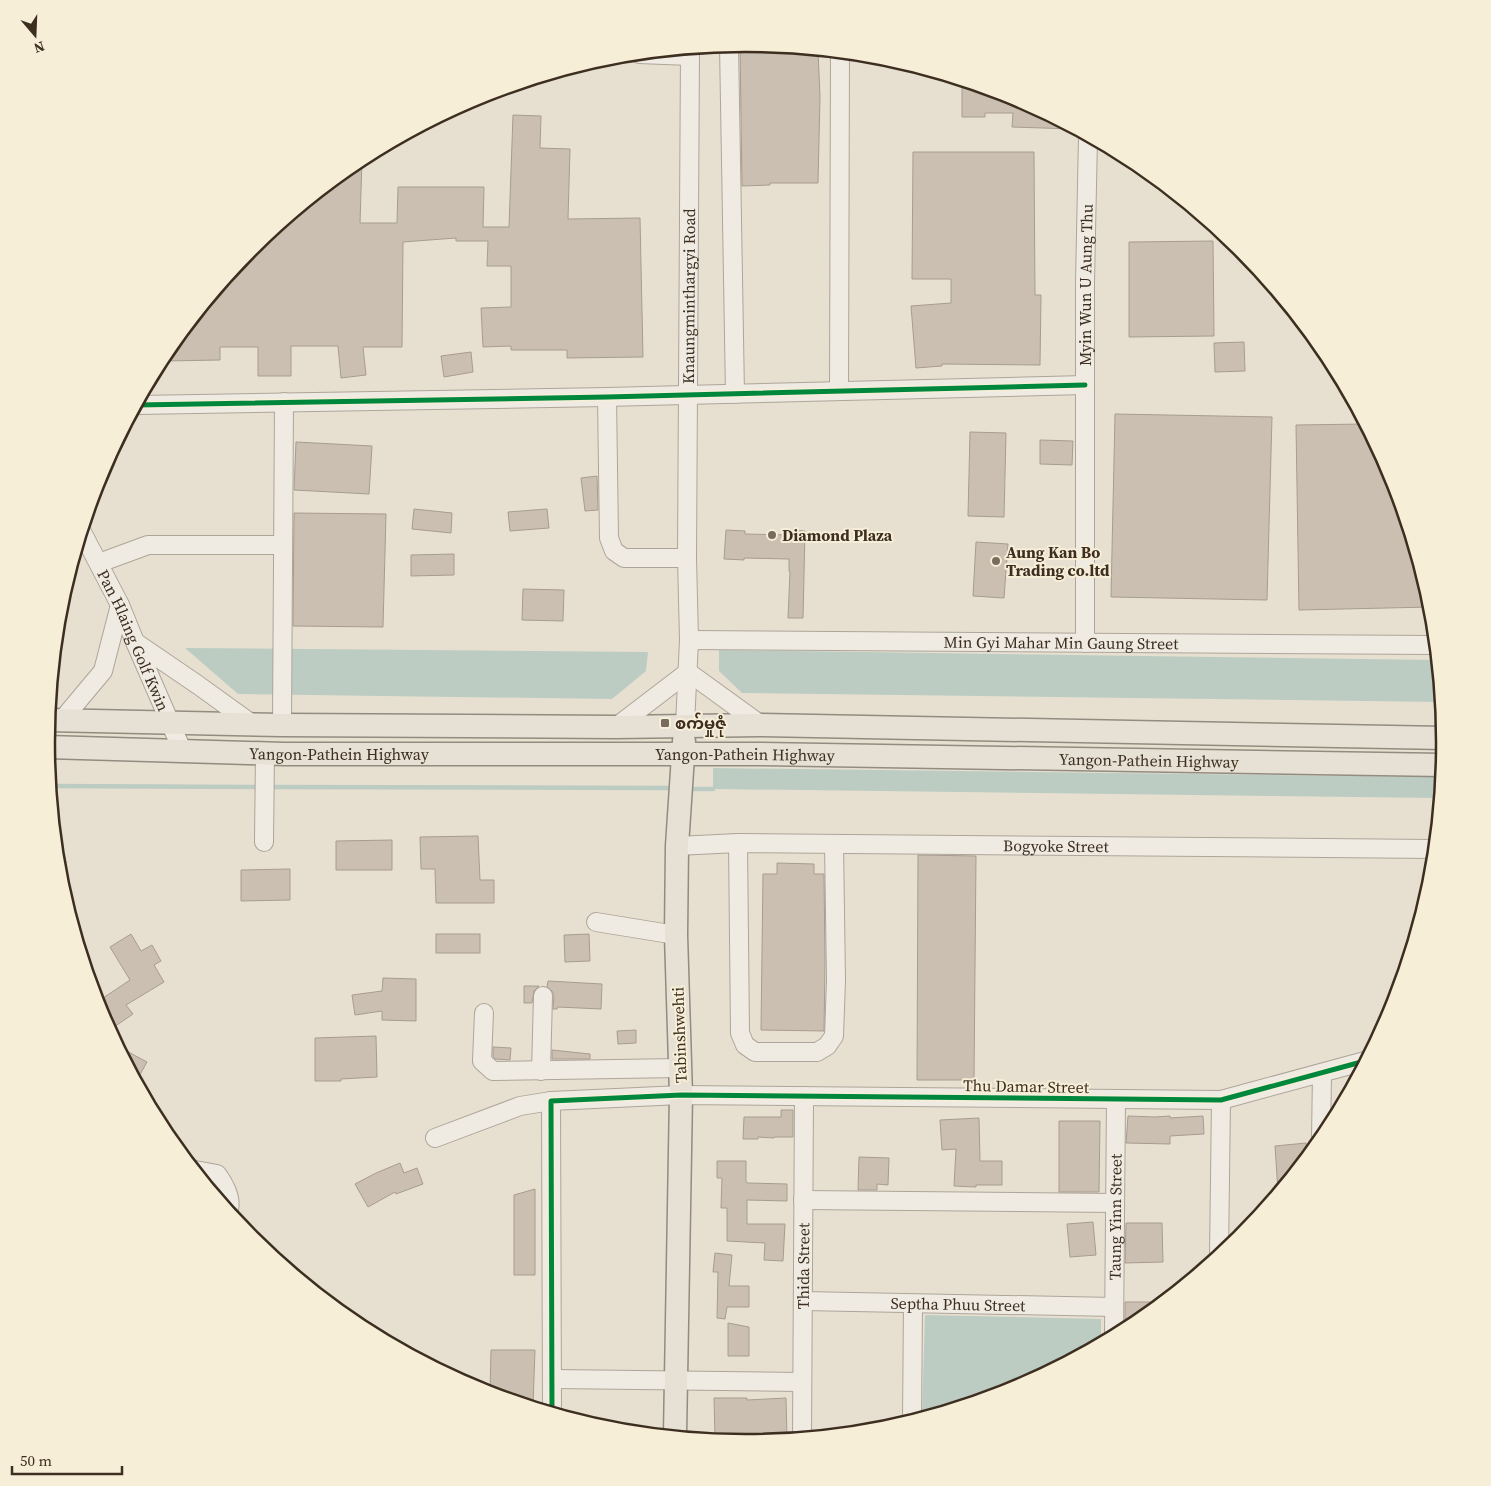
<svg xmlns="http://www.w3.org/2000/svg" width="1491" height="1486" font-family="'Source Serif 4','Noto Sans Myanmar',serif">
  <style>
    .water { fill: #bcccc2 }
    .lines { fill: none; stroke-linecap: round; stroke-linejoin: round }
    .stream { stroke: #bcccc2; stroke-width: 4.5 }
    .building { fill: #cbbfb2; stroke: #a89c90 }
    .minor-casing { stroke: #ada599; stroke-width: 20 }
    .major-casing { stroke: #928b80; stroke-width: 25 }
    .minor { stroke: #efebe3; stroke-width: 18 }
    .major { stroke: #e6e1d4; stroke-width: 22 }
    .cycleway-casing { stroke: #f7eed8; stroke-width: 8 }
    .cycleway { stroke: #00873e; stroke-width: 5 }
    .poi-dot { fill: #786c5e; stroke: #f7eed8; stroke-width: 2 }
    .labels { text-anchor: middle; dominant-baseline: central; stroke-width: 4; stroke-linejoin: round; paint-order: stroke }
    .street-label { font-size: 16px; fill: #3d2e20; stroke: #f7eed8 }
    .poi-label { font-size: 16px; font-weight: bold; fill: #3d2e20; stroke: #f7eed8; text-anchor: start }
    .rim { fill: none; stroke: #3d2e20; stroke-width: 2.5 }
  </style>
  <rect width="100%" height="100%" fill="#e7e0d1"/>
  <g class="water">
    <polygon points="185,648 648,652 646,671 612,699 238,694"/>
    <polygon points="719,650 1437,660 1441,702 742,693 719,671"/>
    <polygon points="713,768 1441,777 1439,798 713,789"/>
    <polygon points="925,1315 1101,1319 1101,1342 1013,1389 922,1417"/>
  </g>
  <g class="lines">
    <g class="stream">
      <polyline points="51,786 261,787"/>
      <polyline points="269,787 674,788"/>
      <polyline points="687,789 713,789"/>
    </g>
  </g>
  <g class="building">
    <polygon points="740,44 818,51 820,96 818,183 770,183 770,185 742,186"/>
    <polygon points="962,81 1013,97 1073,129 1012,127 1013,113 985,113 985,117 962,117"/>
    <polygon points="513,115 541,116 540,148 570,149 568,219 640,218 643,357 567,358 567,350 511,350 511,346 483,347 481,308 511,307 511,266 487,266 488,241 456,241 456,238 403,242 402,347 363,347 366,375 341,378 338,346 291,346 291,376 258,376 258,347 220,347 220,360 165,361 165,353 251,248 362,159 360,223 397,223 398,187 484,187 483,227 509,227"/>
    <polygon points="913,152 1034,152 1035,295 1041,295 1040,365 942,364 942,366 916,368 911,306 951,303 951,279 912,279"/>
    <polygon points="1213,241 1214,336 1129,337 1129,242"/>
    <polygon points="1244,342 1245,371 1215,372 1214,343"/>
    <polygon points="471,352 473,372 444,377 441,356"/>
    <polygon points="1115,414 1272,417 1267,600 1111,597"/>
    <polygon points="1364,424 1392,476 1431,607 1299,610 1296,425"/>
    <polygon points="970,432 1006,433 1004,517 968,516"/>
    <polygon points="1040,440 1073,441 1072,465 1040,464"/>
    <polygon points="296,442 372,446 369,494 294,490"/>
    <polygon points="597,476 598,510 585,511 581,478"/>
    <polygon points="414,509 452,513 451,533 412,529"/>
    <polygon points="547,509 549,528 510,531 508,512"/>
    <polygon points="294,513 386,514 383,627 293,626"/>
    <polygon points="726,530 745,531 745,534 790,535 791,530 805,531 803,618 788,618 790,571 789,571 789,559 744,558 744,560 724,559"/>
    <polygon points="976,542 1008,544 1004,598 973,596"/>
    <polygon points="454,554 454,575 411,576 411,555"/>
    <polygon points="523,589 564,590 563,621 522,620"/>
    <polygon points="478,836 480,880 494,880 494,903 436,903 435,869 421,869 420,837"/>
    <polygon points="392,840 392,870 336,870 336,841"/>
    <polygon points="918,855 976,856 974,1080 917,1080"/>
    <polygon points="777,863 814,864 814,874 824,874 825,963 824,1031 761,1030 763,874 777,874"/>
    <polygon points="290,869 290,900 241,901 241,870"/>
    <polygon points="131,934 141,951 152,945 161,961 154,965 164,982 126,1005 133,1014 114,1027 97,1002 130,980 110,947"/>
    <rect x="436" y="934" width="44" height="19"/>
    <polygon points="589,934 590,961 565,962 564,935"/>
    <polygon points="383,978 416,979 416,1021 382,1020 382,1011 355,1015 352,995 382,991"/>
    <polygon points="548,981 602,984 601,1009 558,1007 557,1009 553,1009 554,996 552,991 547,987"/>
    <polygon points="524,986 539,986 534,991 532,1003 524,1003"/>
    <polygon points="636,1030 636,1043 618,1044 617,1031"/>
    <polygon points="376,1036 377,1077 341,1079 341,1081 315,1081 315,1038"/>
    <polygon points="119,1047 147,1062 137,1080"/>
    <polygon points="493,1047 511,1048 510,1060 495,1059 493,1056"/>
    <polygon points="552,1050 590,1054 590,1059 552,1059"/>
    <polygon points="781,1110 793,1110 793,1137 775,1137 774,1138 758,1137 758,1139 743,1139 744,1117 781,1117"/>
    <polygon points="1128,1116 1155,1117 1170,1116 1170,1118 1203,1116 1204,1134 1170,1136 1170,1144 1126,1143"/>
    <polygon points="979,1118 980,1161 1002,1161 1002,1185 976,1185 976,1187 954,1186 956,1149 942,1150 940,1120"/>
    <polygon points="1059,1121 1100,1121 1099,1192 1059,1192"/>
    <polygon points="1306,1143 1307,1156 1278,1191 1275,1146"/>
    <polygon points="859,1157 889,1158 888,1185 877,1184 877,1190 858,1190"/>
    <polygon points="717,1161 746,1161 746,1182 748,1183 787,1184 787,1201 747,1200 747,1224 785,1224 783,1261 764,1260 765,1243 727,1241 727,1208 721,1208 722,1178 717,1178"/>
    <polygon points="400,1163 404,1173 417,1168 423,1184 396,1194 395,1192 368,1207 355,1184 376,1173"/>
    <polygon points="535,1189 535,1275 514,1275 514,1195"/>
    <polygon points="1093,1222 1096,1255 1070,1257 1067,1224"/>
    <polygon points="1126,1223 1162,1223 1163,1262 1125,1263"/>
    <polygon points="715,1253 732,1255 729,1286 749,1286 749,1307 727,1307 725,1319 717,1318 718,1272 713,1272"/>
    <polygon points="1125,1302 1161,1302 1132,1325 1125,1325"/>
    <polygon points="728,1323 749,1327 749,1356 728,1356"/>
    <polygon points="491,1350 535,1350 533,1406 490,1393"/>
    <polygon points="714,1398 747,1398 747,1400 786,1398 787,1438 752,1442 752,1440 715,1439"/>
  </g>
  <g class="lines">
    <g class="minor-casing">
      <g id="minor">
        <polyline points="729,45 735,394"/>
        <polyline points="639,54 690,56"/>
        <polyline points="839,391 840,53"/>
        <polyline points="607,397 609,538 614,551 624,558 687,558"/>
        <polyline points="137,405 607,397 1085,385"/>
        <path id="s1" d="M82,532L120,605L135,642L182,750"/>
        <polyline points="99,563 148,545 283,545"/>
        <path id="s2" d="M689,640L1435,645"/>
        <polyline points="135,642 198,685 252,724"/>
        <path id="s3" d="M1085,643V282L1088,137"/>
        <polyline points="688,672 761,725"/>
        <polyline points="62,720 103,671 120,605"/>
        <polyline points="282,725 284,402"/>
        <path id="s4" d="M685,725L689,640L687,558L690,49"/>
        <polyline points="616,727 688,672"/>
        <polyline points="264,842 265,753"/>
        <polyline points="738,843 740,1033 745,1045 755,1052 817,1052 827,1046 834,1036 836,981 834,844"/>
        <path id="s5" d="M677,846L738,843L1434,849"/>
        <polyline points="596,922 676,935"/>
        <polyline points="484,1013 482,1061 493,1071 679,1068"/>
        <polyline points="541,1071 543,996"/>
        <polyline points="435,1138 520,1106 551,1101"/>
        <polyline points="1321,1139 1322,1073"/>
        <path d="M195,1170L217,1174C224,1184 232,1197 229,1210"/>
        <polyline points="803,1200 1115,1203"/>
        <polyline points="1219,1255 1221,1100"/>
        <path id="s6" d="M803,1301L1114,1307"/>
        <path id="s7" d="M1114,1335L1116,1099"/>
        <polyline points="553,1379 802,1382"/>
        <polyline points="552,1412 551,1101 681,1095 1221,1100 1365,1061"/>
        <polyline points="912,1420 913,1304"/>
        <path id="s8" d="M802,1437L804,1096"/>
      </g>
    </g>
    <g class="major-casing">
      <g id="major">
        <polyline points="48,720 282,725 616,727 761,725 1444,738"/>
        <path id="s9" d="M47,747L284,754H761L1443,765"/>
        <polyline points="675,1435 681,1095 676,935 677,846 684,741"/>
      </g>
    </g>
    <use href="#minor" class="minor"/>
    <use href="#major" class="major"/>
    <g class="cycleway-casing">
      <g id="cycleway">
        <polyline points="137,405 607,397 1085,385"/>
        <polyline points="552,1412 551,1101 681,1095 1221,1100 1365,1061"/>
      </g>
    </g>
    <use href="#cycleway" class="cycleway"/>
  </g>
  <g class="poi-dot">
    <circle cx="772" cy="535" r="5"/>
    <circle cx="996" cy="561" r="5"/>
    <rect x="660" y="718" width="10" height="10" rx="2.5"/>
  </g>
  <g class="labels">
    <g class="street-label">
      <text stroke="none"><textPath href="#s3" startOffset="358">Myin Wun U Aung Thu</textPath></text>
      <text stroke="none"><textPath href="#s4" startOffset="429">Knaungminthargyi Road</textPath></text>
      <text stroke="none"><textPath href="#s1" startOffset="120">Pan Hlaing Golf Kwin</textPath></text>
      <text stroke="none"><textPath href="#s2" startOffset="372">Min Gyi Mahar Min Gaung Street</textPath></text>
      <text stroke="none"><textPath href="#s9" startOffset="292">Yangon-Pathein Highway</textPath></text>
      <text stroke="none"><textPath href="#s9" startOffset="698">Yangon-Pathein Highway</textPath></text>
      <text stroke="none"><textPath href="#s9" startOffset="1102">Yangon-Pathein Highway</textPath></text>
      <text stroke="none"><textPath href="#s5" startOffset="379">Bogyoke Street</textPath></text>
      <text transform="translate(679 1035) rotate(-92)">Tabinshwehti</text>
      <text transform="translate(1026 1086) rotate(1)">Thu Damar Street</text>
      <text stroke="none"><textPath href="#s7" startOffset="118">Taung Yinn Street</textPath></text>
      <text stroke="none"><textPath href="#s8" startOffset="171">Thida Street</textPath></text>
      <text stroke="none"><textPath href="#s6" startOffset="155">Septha Phuu Street</textPath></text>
    </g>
    <g class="poi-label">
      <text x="782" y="535">Diamond Plaza</text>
      <text x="1006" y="552">Aung Kan Bo<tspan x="1006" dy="18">Trading co.ltd</tspan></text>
      <text x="675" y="723">စက်မှုဇုံ</text>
    </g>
  </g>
  <path d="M0 0H1491V1486H0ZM745 52H746A690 690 0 0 1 1436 742V744A690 690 0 0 1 746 1434H745A690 690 0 0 1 55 744V742A690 690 0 0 1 745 52Z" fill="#f7eed8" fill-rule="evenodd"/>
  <path class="rim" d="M745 52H746A690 690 0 0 1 1436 742V744A690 690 0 0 1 746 1434H745A690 690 0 0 1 55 744V742A690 690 0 0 1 745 52Z"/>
  <g transform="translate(35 35) rotate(161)" stroke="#f7eed8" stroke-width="4" paint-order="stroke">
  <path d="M0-4L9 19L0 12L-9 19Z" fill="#3d2e20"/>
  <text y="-8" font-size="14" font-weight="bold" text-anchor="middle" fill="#3d2e20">N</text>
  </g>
  <path d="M12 1466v8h110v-8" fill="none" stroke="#3d2e20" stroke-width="2.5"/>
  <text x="20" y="1466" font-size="15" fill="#3d2e20" stroke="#f7eed8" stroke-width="4" paint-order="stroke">50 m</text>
</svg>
